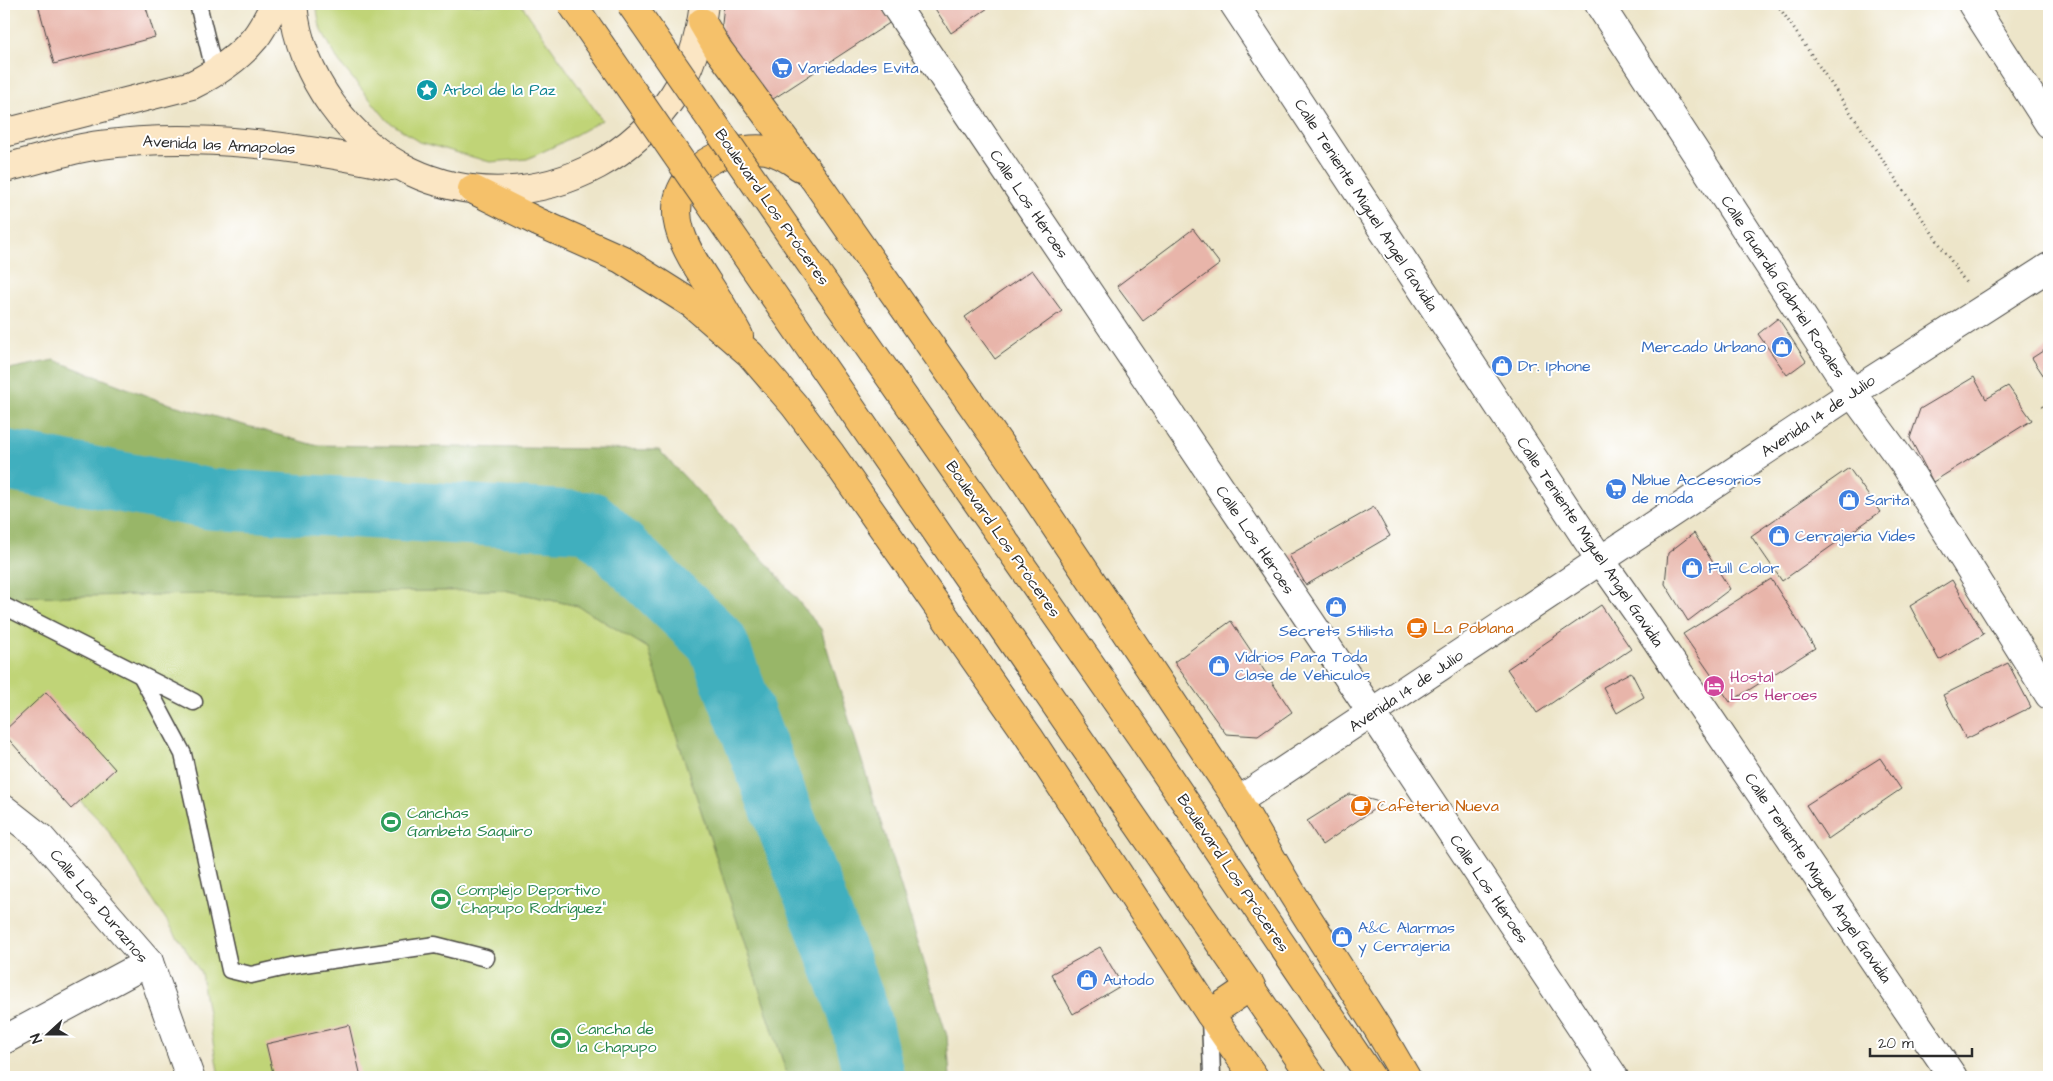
<svg xmlns="http://www.w3.org/2000/svg" width="2053" height="1081" font-family="'Architects Daughter',sans-serif">
  <style>
    .green { fill: #c0d477; stroke: #768051 }
    .forest { fill: #98b668; stroke: #62704a }
    .lines { fill: none; stroke-linecap: round; stroke-linejoin: round }
    .river { stroke: #41afbe; stroke-width: 61 }
    .building { fill: #e8b5aa }
    .lane-casing { stroke: #484743; stroke-width: 19 }
    .street-casing { stroke: #484743; stroke-width: 30 }
    .secondary-casing { stroke: #484743; stroke-width: 30 }
    .highway-casing { stroke: #484743; stroke-width: 30 }
    .path { stroke: #484743; stroke-width: 3; stroke-dasharray: 1 4; stroke-linecap: butt }
    .lane { stroke: #fff; stroke-width: 16 }
    .street { stroke: #fff; stroke-width: 28 }
    .secondary { stroke: #fbe6c4; stroke-width: 28 }
    .highway { stroke: #f5c16b; stroke-width: 28 }
    .highway-bridge-casing { stroke: #484743; stroke-width: 30; stroke-linecap: butt }
    .highway-bridge { stroke: #f5c16b; stroke-width: 28 }
    .labels { text-anchor: middle; dominant-baseline: central; stroke-width: 4; stroke-linejoin: round; paint-order: stroke }
    .shop-label { font-size: 16px; fill: #366cbe; stroke: #fff; text-anchor: start }
    .culture-label { font-size: 16px; fill: #0d838f; stroke: #fff; text-anchor: start }
    .street-label { font-size: 16px; fill: #2b2b2b; stroke: #fff }
    .food-label { font-size: 16px; fill: #c56008; stroke: #fff; text-anchor: start }
    .hotel-label { font-size: 16px; fill: #b23c85; stroke: #fff; text-anchor: start }
    .leisure-label { font-size: 16px; fill: #27864d; stroke: #fff; text-anchor: start }
  </style>
  <rect width="100%" height="100%" fill="#fff"/>
  <filter id="ink" filterUnits="userSpaceOnUse"><feTurbulence type="fractalNoise" baseFrequency=".02" numOctaves="2"/><feDisplacementMap in="SourceGraphic" scale="10" xChannelSelector="R" yChannelSelector="G"/><feConvolveMatrix kernelMatrix="1 2 1 2 8 2 1 2 1" color-interpolation-filters="sRGB"/></filter>
  <filter id="wash" filterUnits="userSpaceOnUse"><feTurbulence type="fractalNoise" baseFrequency=".0096" numOctaves="4" result="noise"/><feDisplacementMap in="SourceGraphic" scale="20" xChannelSelector="R" yChannelSelector="G"/><feGaussianBlur stdDeviation="1.12" result="paint"/><feColorMatrix in="noise" values="0 0 0 0 0 0 0 0 0 0 0 0 0 0 0 0 0 1.4 0 .05"/><feComposite in="paint" operator="in"/></filter>
  <g filter="url(#wash)">
    <rect width="100%" height="100%" fill="#ede5c9"/>
    <g class="green">
      <polygon points="316,4 521,4 602,120 559,144 527,159 490,162 420,142 388,121 339,62 320,27"/>
      <polygon points="504,590 578,606 648,648 788,1077 219,1077 201,973 105,826 4,723 4,597"/>
    </g>
    <polygon class="forest" points="54,360 163,402 314,445 659,450 772,569 821,629 947,1036 950,1077 788,1077 648,648 578,606 504,590 4,597 4,370"/>
    <g class="lines">
      <polyline class="river" points="4,460 210,499 591,522 717,642 858,1010 874,1077"/>
    </g>
    <g id="blocks">
      <g class="building">
        <polygon points="38,4 145,4 155,37 54,64"/>
        <polygon points="724,4 879,4 891,22 767,103 721,34"/>
        <polygon points="932,4 994,4 951,33"/>
        <polygon points="1193,229 1220,264 1143,321 1117,286"/>
        <polygon points="1032,270 1062,311 995,359 965,317"/>
        <polygon points="1778,318 1806,361 1787,375 1758,334"/>
        <polygon points="2049,347 2049,384 2032,358"/>
        <polygon points="1974,377 1986,399 2008,386 2032,420 1933,482 1910,438 1920,409"/>
        <polygon points="1849,468 1880,512 1782,581 1751,536"/>
        <polygon points="1374,507 1390,536 1306,585 1289,555"/>
        <polygon points="1694,533 1730,589 1688,621 1665,584 1668,553"/>
        <polygon points="1771,579 1815,648 1730,702 1683,634"/>
        <polygon points="1952,580 1984,634 1939,660 1910,606"/>
        <polygon points="1601,605 1631,649 1537,713 1507,669"/>
        <polygon points="1231,621 1292,712 1258,736 1226,734 1174,662"/>
        <polygon points="2008,663 2031,707 1966,739 1943,695"/>
        <polygon points="1631,672 1644,697 1617,713 1603,687"/>
        <polygon points="46,692 115,769 71,809 4,734 4,731"/>
        <polygon points="1880,758 1901,789 1828,839 1806,805"/>
        <polygon points="1350,794 1383,803 1322,845 1307,821"/>
        <polygon points="1100,947 1122,985 1073,1014 1051,974"/>
        <polygon points="349,1025 361,1077 274,1077 266,1044"/>
      </g>
    </g>
  </g>
  <g filter="url(#ink)">
    <use href="#blocks" fill-opacity="0" stroke="#484743" stroke-width="1"/>
    <g class="lines">
      <g class="lane-casing">
        <g id="lane">
          <polyline points="198,4 215,74"/>
          <polyline points="4,606 194,702"/>
          <polyline points="142,677 183,754 230,970 251,975 290,966 435,945 486,958"/>
          <polyline points="1210,1017 1212,1077"/>
        </g>
      </g>
      <g class="street-casing">
        <g id="street">
          <polyline points="894,4 1372,713 1614,1077"/>
          <polyline points="1234,4 1601,561 1647,626 1953,1077"/>
          <polyline points="1599,4 1852,393 1907,468 2049,695"/>
          <polyline points="1972,4 2049,124"/>
          <polyline points="1238,801 1852,393 2049,267"/>
          <polyline points="4,809 41,838 149,962 190,1077"/>
          <polyline points="4,1040 149,962"/>
        </g>
      </g>
      <g class="secondary-casing">
        <g id="secondary">
          <path d="M293,4C296,40 311,76 332,105C418,225 592,216 673,96C691,69 700,36 704,4"/>
          <path d="M4,133L192,85C216,73 238,59 255,38C263,28 269,15 275,4"/>
          <path d="M4,168C35,161 68,149 100,145C197,132 297,146 392,166"/>
        </g>
      </g>
      <g class="highway-casing">
        <g id="highway">
          <polyline points="702,22 718,49 814,179 1021,475 1238,801 1292,893 1378,1029 1406,1077"/>
          <polyline points="472,189 538,222 621,259 692,304 750,354 794,405 831,454 1029,737 1210,1014 1254,1077"/>
          <polyline points="824,283 1140,735 1371,1077"/>
          <polyline points="785,312 1312,1077"/>
          <path d="M739,336C731,321 723,307 714,293C694,261 659,217 688,179C699,166 712,157 729,153C760,146 774,147 800,167"/>
          <polyline points="1210,1014 1251,986"/>
        </g>
      </g>
      <g class="path">
        <polyline points="1777,4 1966,283"/>
        <polyline points="2042,406 2049,417"/>
      </g>
      <use href="#lane" class="lane"/>
      <use href="#street" class="street"/>
      <use href="#secondary" class="secondary"/>
      <use href="#highway" class="highway"/>
      <g class="highway-bridge-casing">
        <g id="highway-bridge">
          <polyline points="572,4 785,312"/>
          <polyline points="631,4 824,283"/>
        </g>
      </g>
      <use href="#highway-bridge" class="highway-bridge"/>
    </g>
  </g>
  <defs>
    <g id="supermarket-disc" transform="scale(1.125)"><circle r="9.5" fill="#3f7fe0" stroke="#fff"/><path d="M-6-5.5h2.5l.6 2H6L4.5 2H-2.5L-4.4-4H-6ZM-1.5 3.2a1.3 1.3 0 1 0 .1 0ZM3 3.2a1.3 1.3 0 1 0 .1 0Z" fill="#fff"/></g>
    <g id="sight-disc" transform="scale(1.125)"><circle r="9.5" fill="#0f9aa8" stroke="#fff"/><path d="M0-6L1.8-2.2L6-1.7L2.9 1.2L3.7 5.4L0 3.3L-3.7 5.4L-2.9 1.2L-6-1.7L-1.8-2.2Z" fill="#fff"/></g>
    <g id="shop-disc" transform="scale(1.125)"><circle r="9.5" fill="#3f7fe0" stroke="#fff"/><path d="M-5-2.5h2.3a2.7 3.5 0 0 1 5.4 0H5L5.5 6h-11ZM-1.5-2.5h3a1.5 2.3 0 0 0-3 0Z" fill="#fff"/></g>
    <g id="cafe-disc" transform="scale(1.125)"><circle r="9.5" fill="#e8710a" stroke="#fff"/><path d="M-5.5-4.5H6V0H3Q3 3.5 0 3.5H-2.5Q-5.5 3.5-5.5 0ZM3-3.2v2h1.7v-2ZM-6 4.5H4V6H-6Z" fill="#fff"/></g>
    <g id="hotel-disc" transform="scale(1.125)"><circle r="9.5" fill="#d1479c" stroke="#fff"/><path d="M-6-4.5h1.5V1H6V5H4.5V3h-9V5H-6ZM-4 0a1.8 1.8 0 1 1 3.6 0ZM.5 0V-2.5h3Q6-2.5 6 0Z" fill="#fff"/></g>
    <g id="stadium-disc" transform="scale(1.125)"><circle r="9.5" fill="#2e9e5b" stroke="#fff"/><path d="M0-5a6.5 5 0 1 0 0 10a6.5 5 0 1 0 0-10ZM-3.5-1.8h7v3.6h-7Z" fill="#fff"/></g>
  </defs>
  <g fill-rule="evenodd">
    <use href="#supermarket-disc" x="782" y="68"/>
    <use href="#sight-disc" x="427" y="90"/>
    <use href="#shop-disc" x="1782" y="347"/>
    <use href="#shop-disc" x="1502" y="366"/>
    <use href="#supermarket-disc" x="1616" y="489"/>
    <use href="#shop-disc" x="1849" y="500"/>
    <use href="#shop-disc" x="1779" y="536"/>
    <use href="#shop-disc" x="1692" y="568"/>
    <use href="#shop-disc" x="1336" y="607"/>
    <use href="#cafe-disc" x="1417" y="628"/>
    <use href="#shop-disc" x="1219" y="666"/>
    <use href="#hotel-disc" x="1714" y="686"/>
    <use href="#cafe-disc" x="1361" y="806"/>
    <use href="#stadium-disc" x="391" y="822"/>
    <use href="#stadium-disc" x="441" y="899"/>
    <use href="#shop-disc" x="1342" y="937"/>
    <use href="#shop-disc" x="1087" y="980"/>
    <use href="#stadium-disc" x="561" y="1038"/>
  </g>
  <g class="labels">
    <g class="shop-label">
      <text x="798" y="68">Variedades Evita</text>
      <text x="1766" y="347" text-anchor="end">Mercado Urbano</text>
      <text x="1518" y="366">Dr. Iphone</text>
      <text x="1632" y="480">Nblue Accesorios<tspan x="1632" dy="18">de moda</tspan></text>
      <text x="1865" y="500">Sarita</text>
      <text x="1795" y="536">Cerrajeria Vides</text>
      <text x="1708" y="568">Full Color</text>
      <text x="1336" y="631" text-anchor="middle">Secrets Stilista</text>
      <text x="1235" y="657">Vidrios Para Toda<tspan x="1235" dy="18">Clase de Vehiculos</tspan></text>
      <text x="1358" y="928">A&amp;C Alarmas<tspan x="1358" dy="18">y Cerrajeria</tspan></text>
      <text x="1103" y="980">Autodo</text>
    </g>
    <g class="culture-label">
      <text x="443" y="90">Arbol de la Paz</text>
    </g>
    <g class="street-label">
      <text transform="translate(219 145) rotate(3)">Avenida las Amapolas</text>
      <text transform="translate(1029 204) rotate(56)">Calle Los Héroes</text>
      <text transform="translate(1366 205) rotate(57)">Calle Teniente Miguel Angel Gavidia</text>
      <text transform="translate(772 207) rotate(55)">Boulevard Los Próceres</text>
      <text transform="translate(1783 287) rotate(57)">Calle Guardia Gabriel Rosales</text>
      <text transform="translate(1818 416) rotate(-34)">Avenida 14 de Julio</text>
      <text transform="translate(1003 539) rotate(55)">Boulevard Los Próceres</text>
      <text transform="translate(1255 540) rotate(56)">Calle Los Héroes</text>
      <text transform="translate(1590 542) rotate(56)">Calle Teniente Miguel Angel Gavidia</text>
      <text transform="translate(1406 691) rotate(-34)">Avenida 14 de Julio</text>
      <text transform="translate(1233 873) rotate(56)">Boulevard Los Próceres</text>
      <text transform="translate(1818 878) rotate(56)">Calle Teniente Miguel Angel Gavidia</text>
      <text transform="translate(1489 889) rotate(56)">Calle Los Héroes</text>
      <text transform="translate(99 906) rotate(50)">Calle Los Duraznos</text>
    </g>
    <g class="food-label">
      <text x="1433" y="628">La Poblana</text>
      <text x="1377" y="806">Cafeteria Nueva</text>
    </g>
    <g class="hotel-label">
      <text x="1730" y="677">Hostal<tspan x="1730" dy="18">Los Heroes</tspan></text>
    </g>
    <g class="leisure-label">
      <text x="407" y="813">Canchas<tspan x="407" dy="18">Gambeta Saquiro</tspan></text>
      <text x="457" y="890">Complejo Deportivo<tspan x="457" dy="18">"Chapupo Rodríguez"</tspan></text>
      <text x="577" y="1029">Cancha de<tspan x="577" dy="18">la Chapupo</tspan></text>
    </g>
  </g>
  <rect width="2053" height="1081" fill="none" stroke="#fff" stroke-width="20"/>
  <g transform="translate(48 1034) rotate(249)" stroke="#ffffff" stroke-width="4" paint-order="stroke">
  <path d="M0-4L9 19L0 12L-9 19Z" fill="#2b2b2b"/>
  <text y="-8" font-size="14" font-weight="bold" text-anchor="middle" fill="#2b2b2b">N</text>
  </g>
  <path d="M1870 1048v8h102v-8" fill="none" stroke="#2b2b2b" stroke-width="2.5"/>
  <text x="1878" y="1048" font-size="15" fill="#2b2b2b" stroke="#ffffff" stroke-width="4" paint-order="stroke">20 m</text>
</svg>
